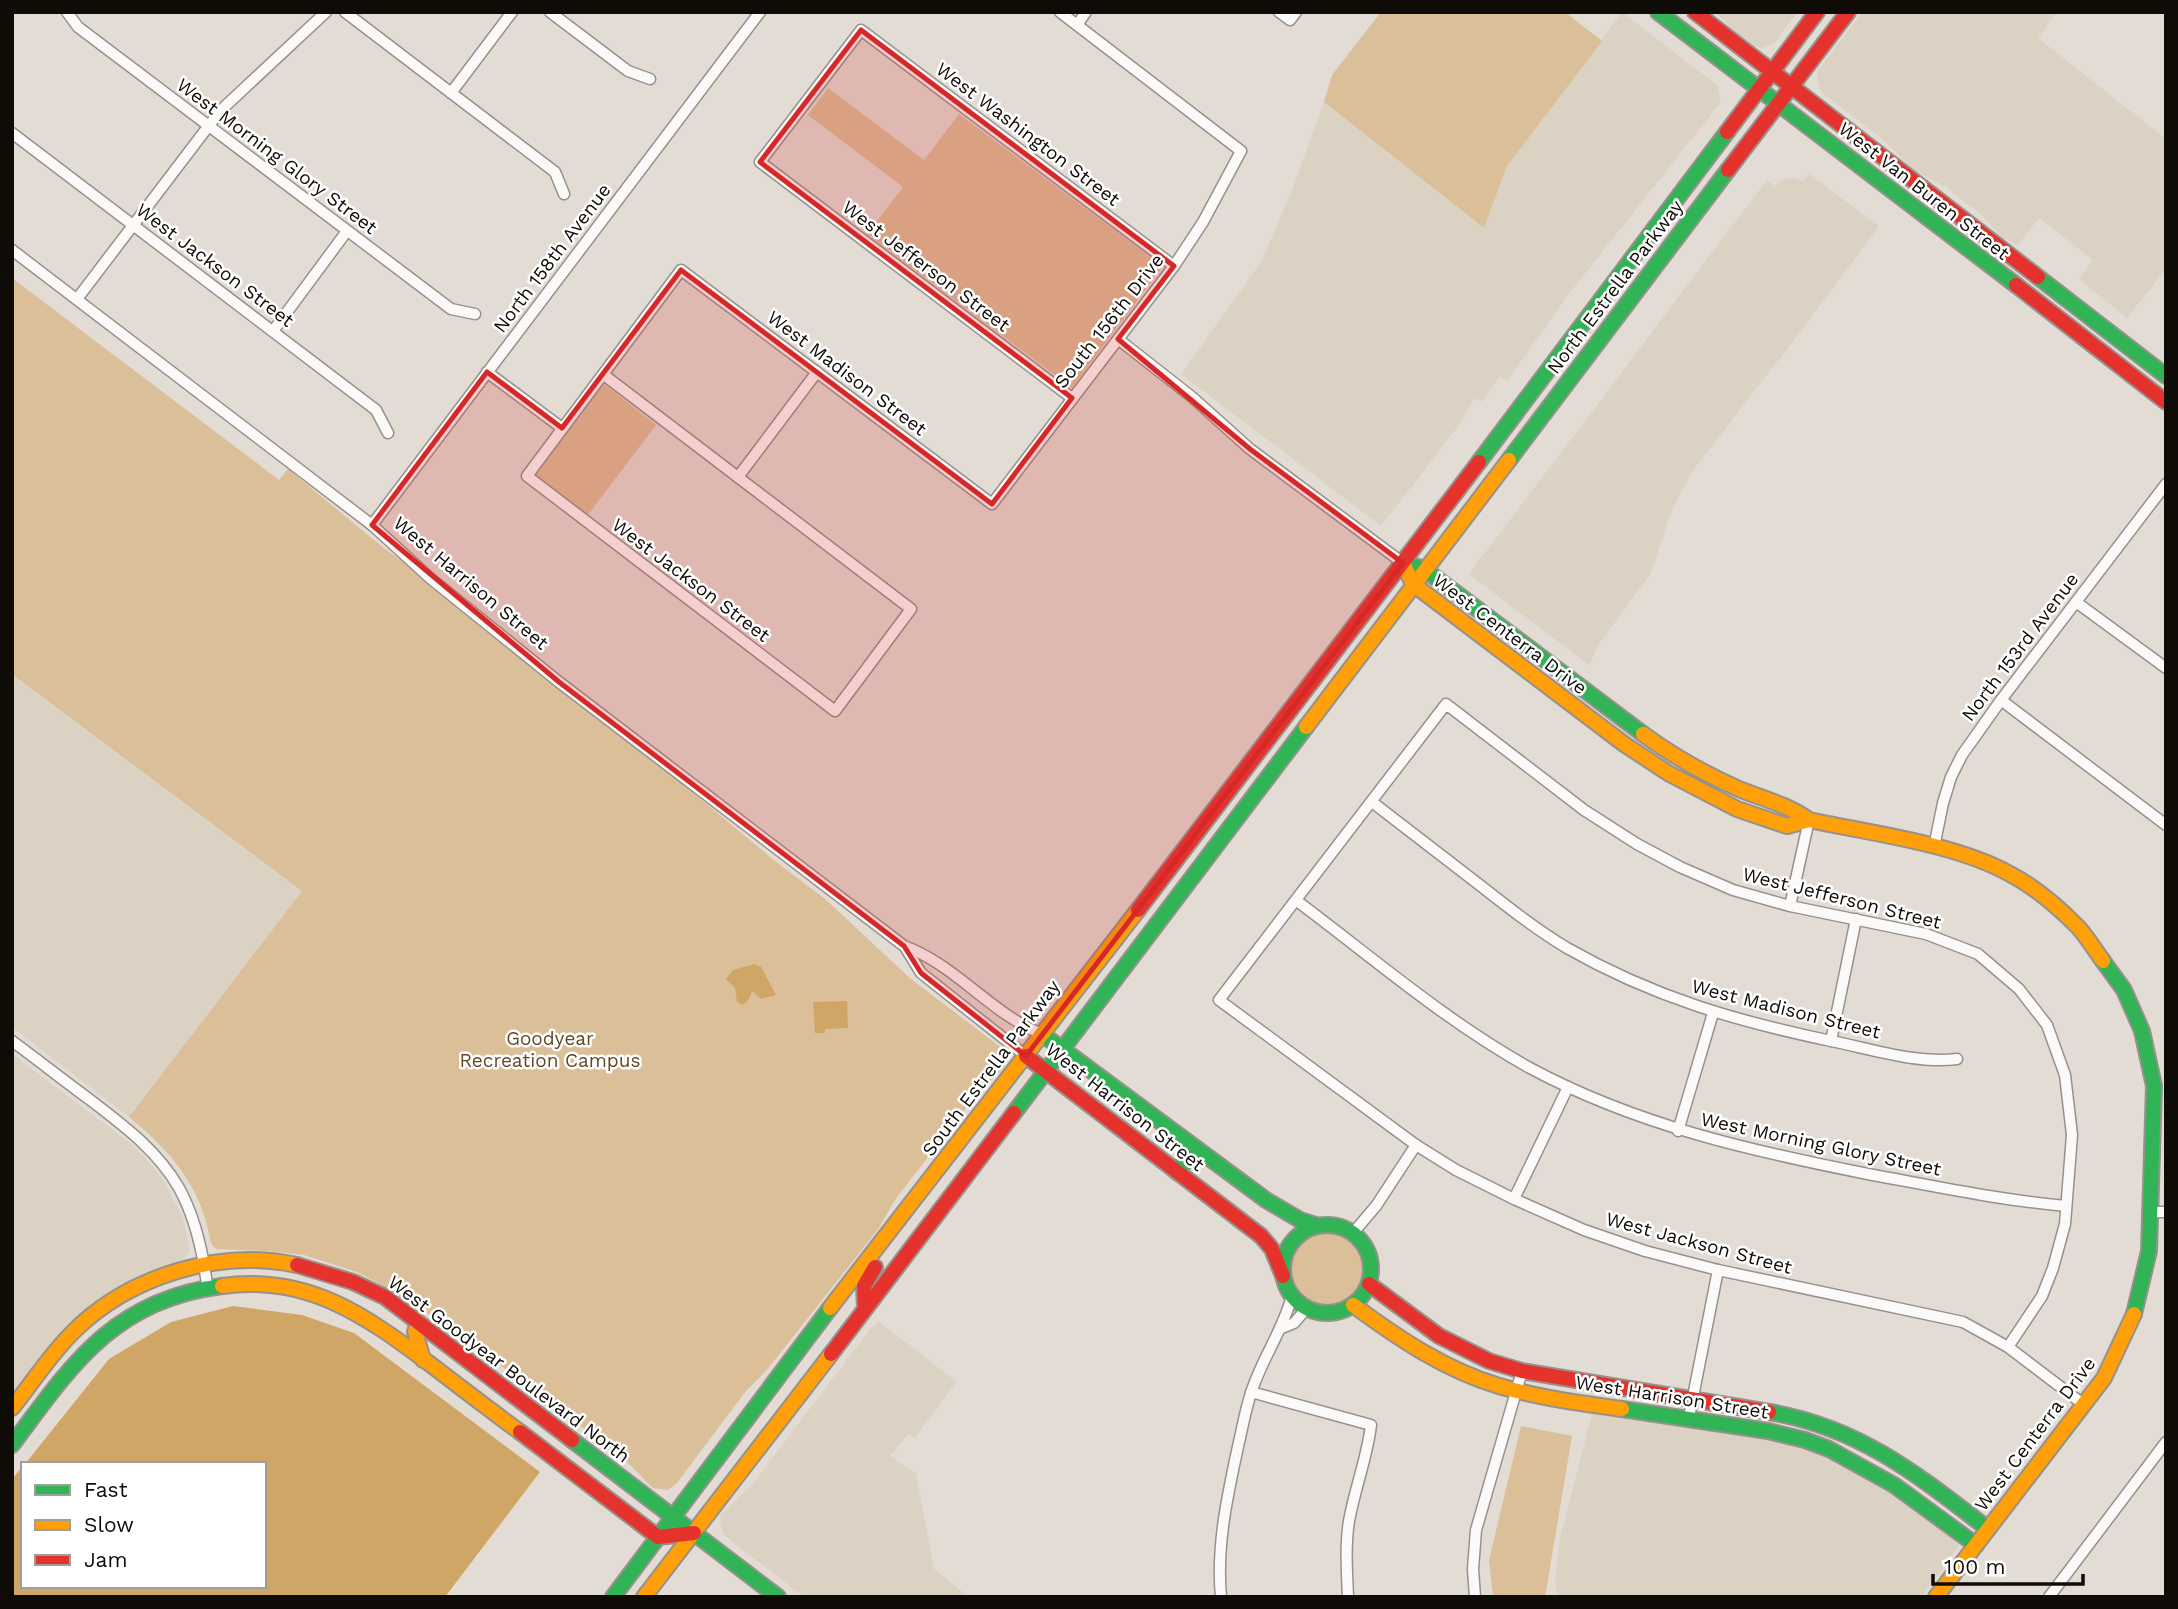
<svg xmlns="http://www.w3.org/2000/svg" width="2178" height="1609" font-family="'Work Sans',sans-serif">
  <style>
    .built { fill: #dcd2c4 }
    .green { fill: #dbbf99 }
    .water { fill: #d0a666 }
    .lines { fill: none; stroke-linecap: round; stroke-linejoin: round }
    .street-casing { stroke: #96918c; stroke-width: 13 }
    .fast-casing { stroke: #96918c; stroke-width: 18 }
    .slow-casing { stroke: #96918c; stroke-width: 18 }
    .jam-casing { stroke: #96918c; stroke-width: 18 }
    .street { stroke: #fbfaf9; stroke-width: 10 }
    .fast { stroke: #30b455; stroke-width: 14 }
    .slow { stroke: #ff9f0a; stroke-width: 14 }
    .jam { stroke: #e5322d; stroke-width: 14 }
    .marked { fill: #d62828; fill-opacity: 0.2; stroke: #d62828; stroke-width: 5; stroke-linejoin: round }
    .labels { text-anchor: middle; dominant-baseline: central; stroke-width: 5; stroke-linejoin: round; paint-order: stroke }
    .street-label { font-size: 19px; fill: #0f0c08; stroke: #fff }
    .park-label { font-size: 19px; fill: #624926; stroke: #fff }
  </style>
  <rect width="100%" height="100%" fill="#e2dcd5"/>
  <g class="built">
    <polygon points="1622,12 1717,85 1721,102 1569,294 1507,381 1500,376 1481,402 1474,398 1460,424 1381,526 1181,374 1261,262 1292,190 1324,102 1484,228 1507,166"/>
    <polygon points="1715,12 1798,12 1775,42 1762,48 1747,43"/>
    <polygon points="1862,12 2057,12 2038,38 2166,139 2166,269 2127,318 2079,279 2093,260 2039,218 2018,245 2001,237 1983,216 1946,187 1915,171 1880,137 1821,92 1817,78 1819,69"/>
    <polygon points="1809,174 1879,226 1811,318 1691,473 1671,512 1651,573 1599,644 1589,665 1469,574 1767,180 1775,186 1782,180 1792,178 1803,181"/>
    <polygon points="12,674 302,891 129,1117 12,1027"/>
    <polygon points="12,1054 125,1139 144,1156 163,1180 183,1218 190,1251 183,1260 143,1274 95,1301 63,1328 12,1394"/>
    <polygon points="878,1321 957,1382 915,1438 908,1434 890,1456 916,1473 934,1569 969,1597 804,1597 725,1536 721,1527 720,1517 724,1511 752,1485 870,1329"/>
    <polygon points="1593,1410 1794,1444 1822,1454 1868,1473 1951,1536 1958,1543 1958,1547 1922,1597 1558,1597 1555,1583 1560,1538"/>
  </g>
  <g class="green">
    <polygon points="1381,12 1565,12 1602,41 1507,166 1484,228 1324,102 1332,75"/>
    <polygon points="828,88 924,160 959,114 1163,266 1072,388 867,234 903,187 808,115"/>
    <path d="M12,278L279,480L288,469L385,549L452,595L578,697L775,861L825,899L911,979L999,1046L1006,1055L1004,1068L976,1095L894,1201L879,1228L766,1371L746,1391L677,1483L668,1490L653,1488L620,1455L573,1421L543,1405L504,1368L444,1323L378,1283L357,1272L304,1255L269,1251L216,1249L212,1245C209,1237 208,1227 205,1218C192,1175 163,1145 129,1117L302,891L12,674Z"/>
    <polygon points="604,384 656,425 587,516 534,477"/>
    <circle cx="1328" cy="1268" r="39"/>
    <polygon points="1521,1426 1572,1436 1545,1597 1493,1597 1489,1560"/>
  </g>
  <g class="water">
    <polygon points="754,964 761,967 776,995 761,999 752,991 749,999 743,1005 737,1002 735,988 726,979 733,970"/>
    <polygon points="847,1001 848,1028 825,1029 825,1033 815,1033 813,1002"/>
    <polygon points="233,1306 302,1315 354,1333 540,1472 445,1597 12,1597 12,1479 23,1466 23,1586 264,1586 264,1464 25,1464 109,1359 171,1322"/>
  </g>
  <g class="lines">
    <g class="street-casing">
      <g id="street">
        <polyline points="67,12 78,27 451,309 475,314"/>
        <polyline points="345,12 555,172 564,194"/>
        <polyline points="550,12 628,71 650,79"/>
        <polyline points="1279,12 1290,20 1296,12"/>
        <polyline points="1077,25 1086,12"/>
        <polyline points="451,93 512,12"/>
        <polyline points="12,133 376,410 388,433"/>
        <path d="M12,250L372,525L430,578L559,682L904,946C956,965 991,1014 1042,1034"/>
        <polyline points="77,299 220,111 326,12"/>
        <polyline points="273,331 347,231"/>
        <polyline points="1118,339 1192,397 1250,449 1403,563"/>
        <polyline points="487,372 562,428"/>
        <polyline points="604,375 911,609 835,711 527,476 681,270 992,504 1174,266 1203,222 1241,151 1060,12"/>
        <polyline points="1072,398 760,162 861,30 1174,266"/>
        <polyline points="738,477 817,372"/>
        <polyline points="372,525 760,12"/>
        <polyline points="2076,602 2166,668"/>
        <polyline points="2001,700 2166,825"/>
        <path d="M1372,802C1408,830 1445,858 1481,886C1509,908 1537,930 1567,948C1653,997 1736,1021 1831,1041C1871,1049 1916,1064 1957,1059"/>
        <polyline points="1934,847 1943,803 1951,777 1962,755 2001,700 2166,484"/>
        <path d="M1297,901C1373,958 1447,1022 1530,1068C1636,1125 1751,1151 1868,1174C1934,1186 1999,1200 2066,1206"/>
        <polyline points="1790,906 1809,820"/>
        <polyline points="905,947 921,973 1026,1056"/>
        <path d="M12,1041C38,1060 63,1080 89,1099C123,1125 157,1150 179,1188C195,1217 203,1253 207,1285"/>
        <polyline points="1831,1041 1856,919"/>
        <polyline points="1678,1131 1713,1013"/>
        <polyline points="1514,1199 1568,1087"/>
        <polyline points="2150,1212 2166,1212"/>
        <polyline points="1353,1233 1376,1206 1416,1145"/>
        <polyline points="1282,1328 1294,1323 1307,1308"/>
        <polyline points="2008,1347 2042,1296 2053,1268 2065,1224 2072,1135 2065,1075 2047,1025 2019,989 1978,954 1926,934 1790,906 1733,890 1680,867 1637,844 1584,810 1446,704 1219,1000 1416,1145 1456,1170 1514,1199 1584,1230 1645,1251 1718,1270 1963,1322 2008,1347 2083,1404"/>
        <path d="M1251,1392L1371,1425C1367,1458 1355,1488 1349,1521C1345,1546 1347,1572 1348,1597"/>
        <polyline points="1689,1417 1718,1270"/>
        <path d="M1221,1597C1216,1545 1228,1493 1239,1442C1243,1425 1246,1407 1252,1390C1263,1357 1283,1330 1292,1296"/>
        <polyline points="1475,1597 1473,1569 1476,1530 1522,1371"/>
        <polyline points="2049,1597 2166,1442"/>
      </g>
    </g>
    <g class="fast-casing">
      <g id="fast">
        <polyline points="1658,12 2016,285"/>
        <polyline points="2038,277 2166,376"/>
        <polyline points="1509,460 1728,170"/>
        <polyline points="1479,462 1727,132"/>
        <polyline points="1403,563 1424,569 1643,734"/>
        <polyline points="2103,961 2124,990 2142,1031 2154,1086 2149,1251 2134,1314"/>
        <polyline points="1042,1034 1266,1200 1300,1220 1316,1225"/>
        <polyline points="1014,1113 1306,727"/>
        <polyline points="1177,1172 1195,1148"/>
        <circle cx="1327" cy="1269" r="44"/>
        <polyline points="1622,1409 1768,1431 1805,1440 1829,1449 1894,1485 1976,1545"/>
        <path d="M1769,1412C1859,1427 1918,1475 1988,1529"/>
        <polyline points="572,1440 778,1597"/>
        <path d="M12,1445C72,1364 114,1300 222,1286"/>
        <polyline points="613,1597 830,1308"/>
      </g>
    </g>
    <g class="slow-casing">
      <g id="slow">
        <polyline points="1403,563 1413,584 1624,744 1668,773 1737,809 1787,826 1809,820"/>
        <polyline points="1306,727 1509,460"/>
        <path d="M1643,734C1673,756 1705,774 1739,789C1763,799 1787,804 1809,820C1870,833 1957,844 2010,874C2035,887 2058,907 2078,927C2087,937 2095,950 2103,961"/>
        <path d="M222,1286C308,1274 366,1316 430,1364C460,1387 490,1410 520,1432"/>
        <path d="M1353,1305C1398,1338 1445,1370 1499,1386C1539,1398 1581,1403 1622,1409"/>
        <polyline points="830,1308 1138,910"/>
        <polyline points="418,1322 415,1332 423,1360"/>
        <path d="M12,1408C32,1383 50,1355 73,1332C129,1276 220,1248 297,1265"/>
        <polyline points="644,1597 831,1354"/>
        <polyline points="1936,1597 2104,1378 2134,1314"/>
      </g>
    </g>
    <g class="jam-casing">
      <g id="jam">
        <polyline points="1695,12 2038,277"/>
        <polyline points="1727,132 1817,12"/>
        <polyline points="1728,170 1848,12"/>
        <polyline points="2016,285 2166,402"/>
        <polyline points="1138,910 1479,462"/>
        <polyline points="1026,1056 1261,1236 1272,1249 1283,1276"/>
        <polyline points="297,1265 353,1282 385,1297 572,1440"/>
        <polyline points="1369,1284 1439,1336 1489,1361 1522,1371 1769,1412"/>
        <polyline points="865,1307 864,1286 875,1267"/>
        <polyline points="831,1354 1014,1113"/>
        <polyline points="520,1432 658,1537 694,1533"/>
      </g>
    </g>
    <use href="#street" class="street"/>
    <use href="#fast" class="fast"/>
    <use href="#slow" class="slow"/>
    <use href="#jam" class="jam"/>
  </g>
  <path class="marked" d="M861,30L1174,266L1118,339L1250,449L1403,563L1026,1056L921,973L904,946L559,682L372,525L487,372L562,428L681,270L992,504L1072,398L760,162Z"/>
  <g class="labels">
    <g class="street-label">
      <text transform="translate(1028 134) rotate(37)">West Washington Street</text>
      <text transform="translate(277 156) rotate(37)">West Morning Glory Street</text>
      <text transform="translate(1924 191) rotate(38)">West Van Buren Street</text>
      <text transform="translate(552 258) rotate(-53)">North 158th Avenue</text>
      <text transform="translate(215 265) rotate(37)">West Jackson Street</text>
      <text transform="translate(926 266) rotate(37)">West Jefferson Street</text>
      <text transform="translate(1615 287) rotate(-53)">North Estrella Parkway</text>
      <text transform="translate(1109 321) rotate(-52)">South 156th Drive</text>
      <text transform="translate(847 373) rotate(37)">West Madison Street</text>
      <text transform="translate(691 580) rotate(37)">West Jackson Street</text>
      <text transform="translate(471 583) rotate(40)">West Harrison Street</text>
      <text transform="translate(1510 634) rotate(37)">West Centerra Drive</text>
      <text transform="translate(2020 647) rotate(-53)">North 153rd Avenue</text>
      <text transform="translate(1842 898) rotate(14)">West Jefferson Street</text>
      <text transform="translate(1786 1009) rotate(14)">West Madison Street</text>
      <text transform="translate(991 1068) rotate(-53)">South Estrella Parkway</text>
      <text transform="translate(1125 1107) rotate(38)">West Harrison Street</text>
      <text transform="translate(1821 1144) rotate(12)">West Morning Glory Street</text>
      <text transform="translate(1699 1243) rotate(15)">West Jackson Street</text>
      <text transform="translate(509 1369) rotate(37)">West Goodyear Boulevard North</text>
      <text transform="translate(1672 1397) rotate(9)">West Harrison Street</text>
      <text transform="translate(2035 1434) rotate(-53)">West Centerra Drive</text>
    </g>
    <g class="park-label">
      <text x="550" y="1038">Goodyear<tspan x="550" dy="22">Recreation Campus</tspan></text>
    </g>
  </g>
  <rect width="2178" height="1609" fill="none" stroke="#0f0c08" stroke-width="28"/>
  <rect x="21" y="1462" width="245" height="126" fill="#ffffff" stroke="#9f9e9c" stroke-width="2"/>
  <rect x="35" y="1485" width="35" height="10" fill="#30b455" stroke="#9f9e9c" stroke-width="2"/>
  <text x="84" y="1497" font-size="21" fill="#0f0c08">Fast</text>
  <rect x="35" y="1520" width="35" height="10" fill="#ff9f0a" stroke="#9f9e9c" stroke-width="2"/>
  <text x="84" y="1532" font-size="21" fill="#0f0c08">Slow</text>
  <rect x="35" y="1555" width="35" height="10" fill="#e5322d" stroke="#9f9e9c" stroke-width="2"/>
  <text x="84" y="1567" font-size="21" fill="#0f0c08">Jam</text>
  <path d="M1933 1574v10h150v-10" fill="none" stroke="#0f0c08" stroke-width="3.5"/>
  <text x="1944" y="1574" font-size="21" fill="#0f0c08" stroke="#ffffff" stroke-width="5" paint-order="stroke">100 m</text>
</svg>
